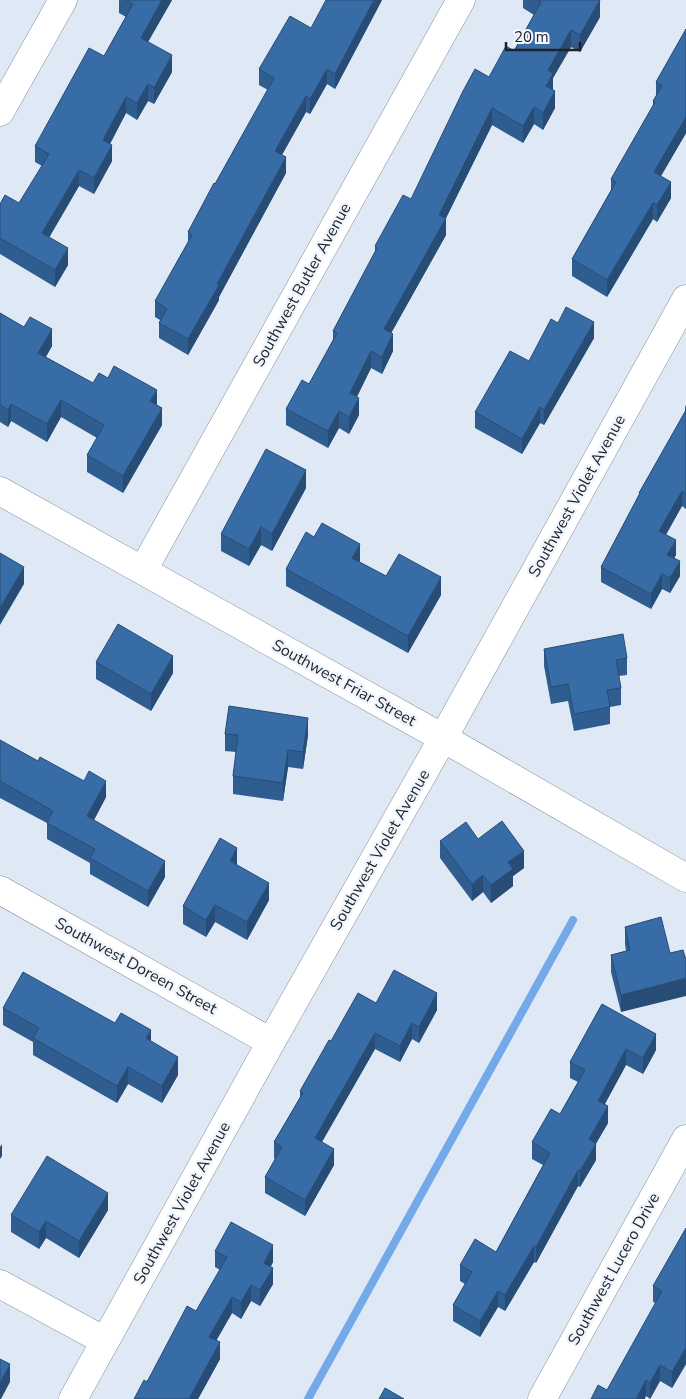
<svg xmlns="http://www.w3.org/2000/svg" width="686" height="1399" font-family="'Nunito Sans',sans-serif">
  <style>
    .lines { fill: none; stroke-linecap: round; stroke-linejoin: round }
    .stream { stroke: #73a9e8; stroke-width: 8 }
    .minor-casing { stroke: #87919c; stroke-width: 29 }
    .minor { stroke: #fff; stroke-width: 28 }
    .wall { fill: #305d90 }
    .shaded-wall { fill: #274c75 }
    .building { fill: #386ca7; stroke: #274c75 }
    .labels { text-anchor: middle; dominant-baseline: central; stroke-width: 5; stroke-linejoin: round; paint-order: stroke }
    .street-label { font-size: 16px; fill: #1f2327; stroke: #f0f6fd }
  </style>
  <rect width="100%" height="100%" fill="#dfe9f6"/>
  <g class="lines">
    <polyline class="stream" points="308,1399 573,920"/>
    <g class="minor-casing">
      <g id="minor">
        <polyline points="0,112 63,0"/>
        <polyline points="0,491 443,738 686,878"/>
        <polyline points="143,570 461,0"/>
        <polyline points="0,890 271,1042"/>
        <polyline points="0,1284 105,1341"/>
        <polyline points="73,1399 271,1042 443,738 686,299"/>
        <polyline points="542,1399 686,1139"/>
      </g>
    </g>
    <use href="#minor" class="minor"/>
  </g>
  <g class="wall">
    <polygon points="119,0 172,0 148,42 172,72 154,104 148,101 137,120 126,113 110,144 112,161 94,194 79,186 49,237 68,265 55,287 0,254 0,204 19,203 42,166 35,162 35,146 104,56 126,17 119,13"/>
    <polygon points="382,0 335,89 327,84 310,114 306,112 282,155 286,173 219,297 219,300 188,355 159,338 159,323 160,320 155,317 155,301 188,243 188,232 268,90 259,85 259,69 311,28"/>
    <polygon points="523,0 600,0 600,17 580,52 571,47 553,78 553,89 555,108 543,130 534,124 523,143 492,125 446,218 446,235 391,333 393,351 382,374 371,368 357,397 359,415 349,434 339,428 328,448 286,425 286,409 309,384 333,341 333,331 375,252 375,246 411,199 489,77 514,51 534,15 523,8"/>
    <polygon points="686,29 686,133 661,176 671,198 657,222 653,219 607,297 572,276 572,259 611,190 611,179 653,106 653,101 656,96 656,82"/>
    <polygon points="0,313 52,346 46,357 93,383 157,405 162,425 123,493 87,472 87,455 97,438 61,417 47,442 11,421 8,427 0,422"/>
    <polygon points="558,323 594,338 544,425 540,423 522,454 475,428 475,412 529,361"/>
    <polygon points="686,405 686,509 682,506 666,535 676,555 674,558 680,576 670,593 662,589 651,609 601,582 601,567 639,495 639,493 685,412 685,407"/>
    <polygon points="306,488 272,551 261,545 249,566 221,551 221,534"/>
    <polygon points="360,561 359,562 386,576 441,595 408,653 286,586 286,569"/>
    <polygon points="544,649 627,658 627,675 619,676 621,688 621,705 610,707 610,724 574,731 568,701 551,704 544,666"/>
    <polygon points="96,662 173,673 151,711 96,679"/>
    <polygon points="225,734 308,735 303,769 288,767 283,801 233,794 233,776 236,752 225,751"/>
    <polygon points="0,740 38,761 106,797 94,820 165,877 148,907 90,874 90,863 47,839 47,823 0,798"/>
    <polygon points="478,839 524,868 513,876 513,886 491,903 483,892 472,901 440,858 440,841"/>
    <polygon points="237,866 269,900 247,940 215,922 206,937 183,924 183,906"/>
    <polygon points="625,927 670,953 621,1012 611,972 611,955 626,951 625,944"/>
    <polygon points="376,1003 437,1010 419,1043 412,1039 400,1062 375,1049 322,1142 334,1165 305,1216 265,1193 265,1177 275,1159 274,1158 274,1142 300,1097 300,1091 331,1041"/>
    <polygon points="602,1004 656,1050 643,1074 626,1065 604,1105 608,1123 596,1143 596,1160 580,1187 578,1186 536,1263 534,1262 505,1311 498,1307 480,1337 453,1321 453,1305 465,1284 460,1281 460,1265 496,1252 543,1165 532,1159 532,1142 560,1114 578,1082 570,1078 570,1062"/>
    <polygon points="3,1008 115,1023 151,1041 178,1075 162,1103 128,1084 117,1103 33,1055 33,1042 3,1025"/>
    <polygon points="108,1210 79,1258 46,1238 39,1249 11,1232 11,1215"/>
    <polygon points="686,1228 686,1364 672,1388 660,1381 650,1399 646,1396 607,1390 656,1303 653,1302 653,1286"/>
    <polygon points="215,1251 273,1262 271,1266 273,1284 260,1306 251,1301 241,1319 232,1313 216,1341 220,1359 198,1399 134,1399 196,1311 220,1270 215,1267"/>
  </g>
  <g class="shaded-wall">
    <polygon points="162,0 172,0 141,54 141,38"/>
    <polygon points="374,0 382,0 335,89 335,74"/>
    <polygon points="600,0 600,17 580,52 580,35"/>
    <polygon points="571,30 571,47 553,78 553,91 546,86 548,70"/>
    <polygon points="172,55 172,72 154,104 154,88"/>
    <polygon points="327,69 327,84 310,114 310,99"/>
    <polygon points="148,84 148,101 137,120 137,103"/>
    <polygon points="555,91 555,108 543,130 543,113"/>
    <polygon points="306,96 306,112 275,167 275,151"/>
    <polygon points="126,97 126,113 103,157 103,140"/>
    <polygon points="534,107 534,124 523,143 523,126"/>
    <polygon points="492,108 492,125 446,218 446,235 384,346 384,329 439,215"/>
    <polygon points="686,117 686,133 654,188 654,172"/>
    <polygon points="112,145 112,161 94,194 94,178"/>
    <polygon points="286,157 286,173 219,297 219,300 188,355 188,339"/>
    <polygon points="79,170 79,186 42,250 42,233"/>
    <polygon points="671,182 671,198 657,222 657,205"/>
    <polygon points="653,203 653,219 607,297 607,280"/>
    <polygon points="68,248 68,265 55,287 55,270"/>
    <polygon points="594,322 594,338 544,425 544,410"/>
    <polygon points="52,329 52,346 38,370 38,353"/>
    <polygon points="393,334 393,351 382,374 382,357"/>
    <polygon points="371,351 371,368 350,410 350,393"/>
    <polygon points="157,390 157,407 150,401"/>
    <polygon points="359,398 359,415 349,434 349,417"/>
    <polygon points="61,400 61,417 47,442 47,424"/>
    <polygon points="11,404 11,421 8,427 8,410"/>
    <polygon points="540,407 540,423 522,454 522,439"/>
    <polygon points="162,408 162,425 123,493 123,476"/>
    <polygon points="339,411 339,428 328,448 328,431"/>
    <polygon points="306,470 306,488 272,551 272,534"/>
    <polygon points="682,491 682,506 659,546 659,531"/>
    <polygon points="261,527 261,545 249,566 249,549"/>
    <polygon points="676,540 676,555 667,570 667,555"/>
    <polygon points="360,544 360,561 352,576 352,558"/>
    <polygon points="680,561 680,576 670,593 670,578"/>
    <polygon points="24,567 24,584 0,625 0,608"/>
    <polygon points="662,574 662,589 651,609 651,594"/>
    <polygon points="441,577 441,595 408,653 408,636"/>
    <polygon points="173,656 173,673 151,711 151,694"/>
    <polygon points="308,718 308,735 303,769 303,752"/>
    <polygon points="288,750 288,767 283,801 283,783"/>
    <polygon points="106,781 106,797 87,833 87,816"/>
    <polygon points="237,848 237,865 230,879 230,861"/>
    <polygon points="524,851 524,868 513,876 513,886 491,903 491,885 508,862"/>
    <polygon points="165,861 165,877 148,907 148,891"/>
    <polygon points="483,875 483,892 472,901 472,884"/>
    <polygon points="269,883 269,900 247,940 247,922"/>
    <polygon points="215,905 215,922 206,937 206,920"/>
    <polygon points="686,978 686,996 621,1012 621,995"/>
    <polygon points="437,993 437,1010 419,1043 419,1027"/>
    <polygon points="412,1023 412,1039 400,1062 400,1046"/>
    <polygon points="151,1030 151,1048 146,1038"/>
    <polygon points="375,1033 375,1049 315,1154 315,1138"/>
    <polygon points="656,1034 656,1050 643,1074 643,1058"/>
    <polygon points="626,1049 626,1065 598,1117 598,1101"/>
    <polygon points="178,1057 178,1075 162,1103 162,1086"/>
    <polygon points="128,1067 128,1084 117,1103 117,1086"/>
    <polygon points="608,1106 608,1123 589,1156 589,1139"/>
    <polygon points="2,1144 2,1156 0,1159 0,1147"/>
    <polygon points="596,1144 596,1160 580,1187 580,1171"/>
    <polygon points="334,1149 334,1165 305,1216 305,1200"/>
    <polygon points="578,1170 578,1186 536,1263 536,1247"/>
    <polygon points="108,1193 108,1210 79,1258 79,1241"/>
    <polygon points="46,1221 46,1238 39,1249 39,1232"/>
    <polygon points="273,1245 273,1262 264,1279 264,1263"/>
    <polygon points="534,1246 534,1262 505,1311 505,1295"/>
    <polygon points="273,1268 273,1284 260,1306 260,1290"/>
    <polygon points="251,1285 251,1301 241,1319 241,1302"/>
    <polygon points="498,1291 498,1307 480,1337 480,1321"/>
    <polygon points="232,1297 232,1313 209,1353 209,1337"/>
    <polygon points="220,1342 220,1359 198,1399 189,1399"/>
    <polygon points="686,1348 686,1364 672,1388 672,1372"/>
    <polygon points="10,1364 10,1382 1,1399 0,1399 0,1383"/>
    <polygon points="660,1365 660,1381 650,1399 650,1383"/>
    <polygon points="646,1380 646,1396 645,1399 636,1399"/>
  </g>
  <g class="building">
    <polygon points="126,0 162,0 141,38 172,55 154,88 148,84 137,103 126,97 103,140 112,145 94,178 79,170 42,233 68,248 55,270 0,238 0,204 5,195 19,203 49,154 35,146 89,48 104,56 133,4"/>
    <polygon points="326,0 374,0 335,74 327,69 310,99 306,96 275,151 286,157 217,284 219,285 188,339 159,323 167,309 155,301 192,235 188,232 214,183 215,184 274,78 259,69 290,16 311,28"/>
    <polygon points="538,0 600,0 580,35 571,30 548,70 553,74 546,86 555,91 543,113 534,107 523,126 492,108 439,215 446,218 384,329 393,334 382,357 371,351 350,393 359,398 349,417 339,411 328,431 286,409 302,380 309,384 337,333 333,331 377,248 375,246 403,195 411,199 463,91 475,69 489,77 506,46 514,51 541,2"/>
    <polygon points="686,29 686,117 654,172 671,182 657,205 653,203 607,280 572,259 616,182 611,179 655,102 653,101 662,86 656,82"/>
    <polygon points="566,307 594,322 544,410 540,407 522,439 475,412 510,351 529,361 551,319 558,323"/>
    <polygon points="0,313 24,327 30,317 52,329 38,353 93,383 99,373 108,378 114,366 157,390 150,401 162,408 123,476 87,455 104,425 61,400 47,424 11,404 8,410 0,405"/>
    <polygon points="686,410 686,494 682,491 659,531 676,540 667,555 680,561 670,578 662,574 651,594 601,567 640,493 639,493"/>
    <polygon points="266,449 306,470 272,534 261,527 249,549 221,534"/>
    <polygon points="322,523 360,544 352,558 386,576 399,554 441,577 408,636 286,569 306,532 314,537"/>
    <polygon points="0,553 24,567 0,608"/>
    <polygon points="118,624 173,656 151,694 96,662"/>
    <polygon points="623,634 627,658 616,660 621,688 607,690 610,707 574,714 568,684 551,687 544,649"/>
    <polygon points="229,706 308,718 303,752 288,750 283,783 233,776 238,735 225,734"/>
    <polygon points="0,740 38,761 40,757 84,781 89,771 106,781 87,816 165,861 148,891 90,858 95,849 47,823 53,811 0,781"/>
    <polygon points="502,821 524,851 508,862 513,869 491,885 483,875 472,884 440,841 466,822 478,839"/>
    <polygon points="220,838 237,848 230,861 269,883 247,922 215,905 206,920 183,906"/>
    <polygon points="661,917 670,953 683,950 686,960 686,978 621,995 611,955 630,950 625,927"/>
    <polygon points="394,970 437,993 419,1027 412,1023 400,1046 375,1033 315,1138 334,1149 305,1200 265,1177 282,1147 274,1142 303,1093 300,1091 329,1040 331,1041 358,993 376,1003"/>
    <polygon points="23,972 115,1023 121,1013 151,1030 146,1038 178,1057 162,1086 128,1067 117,1086 33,1038 39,1028 3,1008"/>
    <polygon points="602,1004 656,1034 643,1058 626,1049 598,1101 608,1106 589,1139 596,1144 580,1171 578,1170 536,1247 534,1246 505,1295 498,1291 480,1321 453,1305 472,1272 460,1265 475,1239 496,1252 550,1153 532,1142 551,1109 560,1114 585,1070 570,1062"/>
    <polygon points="47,1156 108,1193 79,1241 46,1221 39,1232 11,1215"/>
    <polygon points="231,1222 273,1245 264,1263 273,1268 260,1290 251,1285 241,1302 232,1297 209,1337 220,1342 189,1399 134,1399 144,1380 147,1382 187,1306 196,1311 227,1257 215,1251"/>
    <polygon points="686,1228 686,1348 672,1372 660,1365 650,1383 646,1380 636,1399 591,1399 598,1385 607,1390 662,1291 653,1286"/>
    <polygon points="0,1359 10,1364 0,1383"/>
    <polygon points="385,1388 404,1399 379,1399"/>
  </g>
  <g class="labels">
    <g class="street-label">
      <text transform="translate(302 285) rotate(-61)">Southwest Butler Avenue</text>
      <text transform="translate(577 496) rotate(-61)">Southwest Violet Avenue</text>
      <text transform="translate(344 683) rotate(29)">Southwest Friar Street</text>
      <text transform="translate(380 850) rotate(-60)">Southwest Violet Avenue</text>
      <text transform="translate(136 966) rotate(29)">Southwest Doreen Street</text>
      <text transform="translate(182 1203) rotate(-61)">Southwest Violet Avenue</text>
      <text transform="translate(614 1269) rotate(-61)">Southwest Lucero Drive</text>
    </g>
  </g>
  <path d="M506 42v8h74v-8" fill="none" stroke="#1f2327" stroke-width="2.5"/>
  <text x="514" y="42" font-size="15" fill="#1f2327" stroke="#f0f6fd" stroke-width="4" paint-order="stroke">20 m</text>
</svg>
